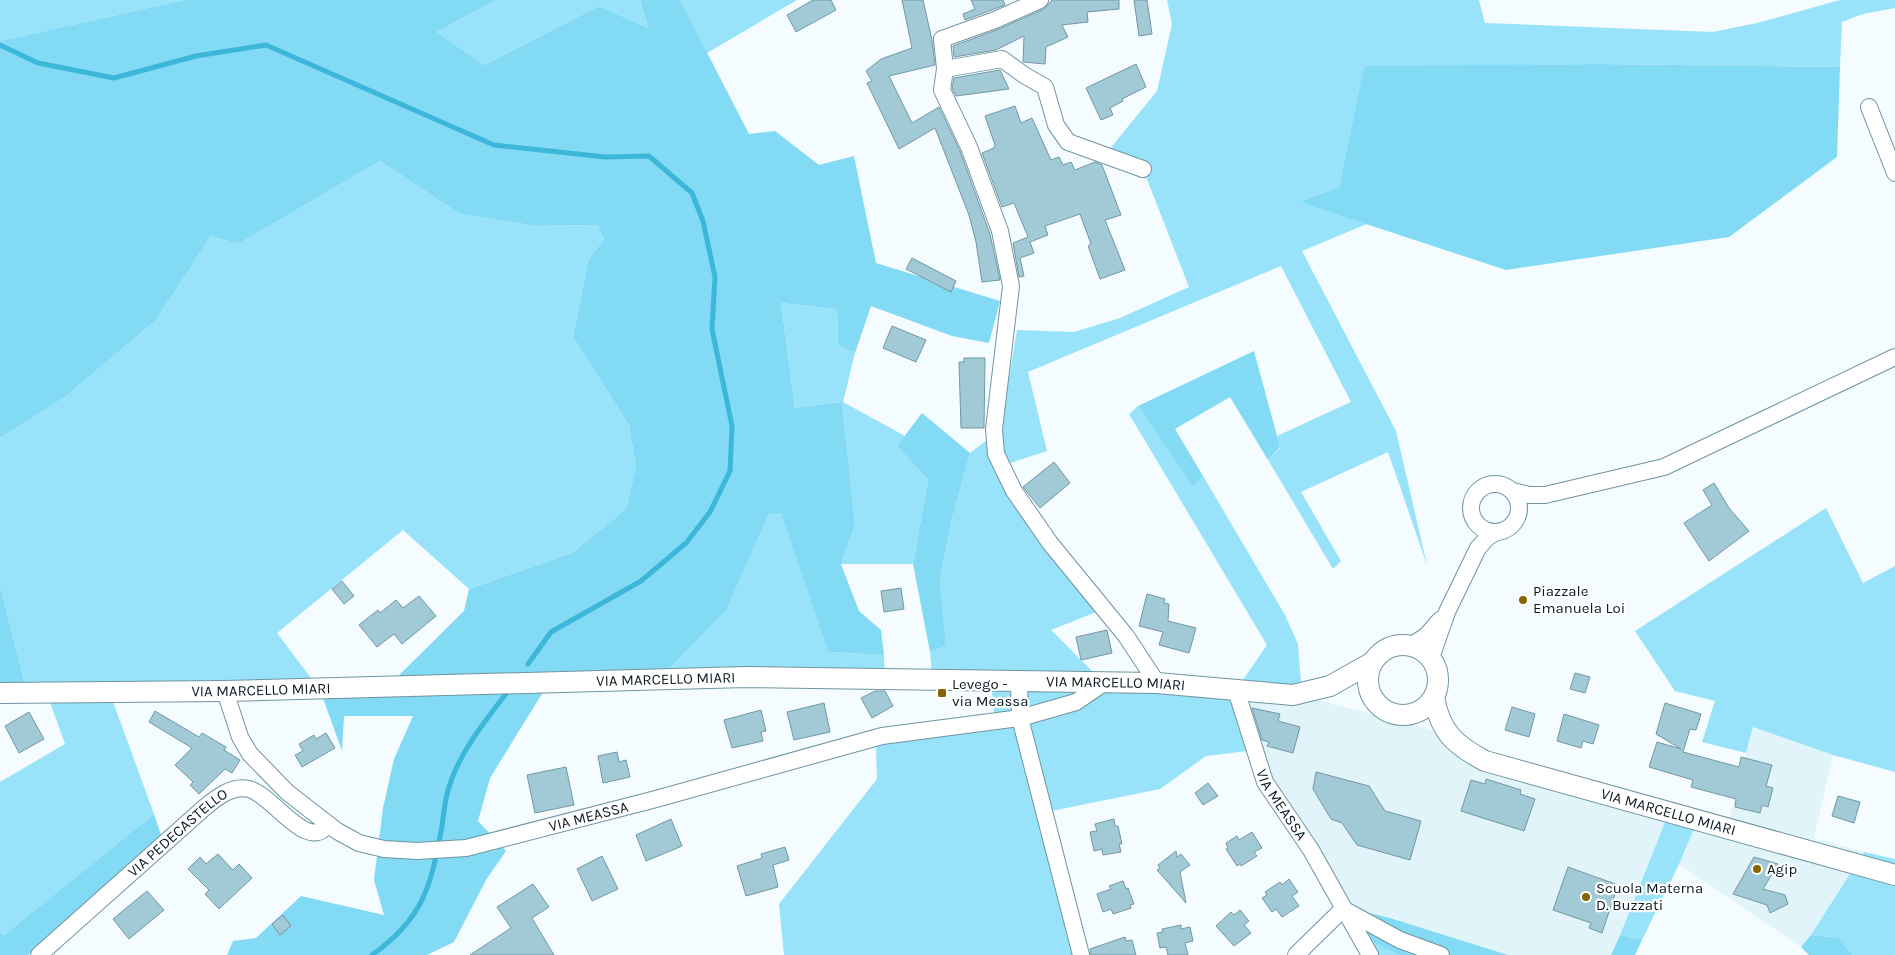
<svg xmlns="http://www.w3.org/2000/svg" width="1895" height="955" font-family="Karla,sans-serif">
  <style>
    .built { fill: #e0f4fa }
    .green { fill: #98e2fa }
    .forest { fill: #83daf5 }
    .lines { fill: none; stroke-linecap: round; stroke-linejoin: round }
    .stream { stroke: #3db7d9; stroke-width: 5 }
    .building { fill: #a2c9d6; stroke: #7298a4 }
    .minor-casing { stroke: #6f95a1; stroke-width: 18 }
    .major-casing { stroke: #6f95a1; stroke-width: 22 }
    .minor { stroke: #fff; stroke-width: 16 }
    .major { stroke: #fff; stroke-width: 20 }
    .poi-dot { fill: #856500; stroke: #fff; stroke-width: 2 }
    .labels { text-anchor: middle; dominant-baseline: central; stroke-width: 4.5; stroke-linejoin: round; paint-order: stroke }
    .poi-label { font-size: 15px; fill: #0c1b20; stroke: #fff; text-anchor: start }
    .street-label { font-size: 15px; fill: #0c1b20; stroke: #fff }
  </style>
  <rect width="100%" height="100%" fill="#f4fcff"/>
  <g class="built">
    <polygon points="1236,690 1302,696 1448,734 1457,745 1671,807 1611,955 1508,955 1390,918 1345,907 1267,782"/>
    <polygon points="1753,727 1833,755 1814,838 1864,852 1811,935 1801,947 1679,864 1700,815 1729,821"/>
  </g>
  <g class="green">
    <polygon points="0,0 184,0 0,41"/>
    <polygon points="496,0 640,0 648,28 599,6 484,65 437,32"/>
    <polygon points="680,0 797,0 707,53"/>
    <polygon points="1167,0 1479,0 1485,23 1713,32 1757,23 1840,0 1895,0 1895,8 1863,14 1842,22 1840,67 1599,64 1364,67 1339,187 1299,202 1367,224 1302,251 1396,431 1427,565 1388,452 1301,492 1341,561 1333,569 1268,460 1280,448 1277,436 1351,402 1281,266 1028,372 1047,451 1001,466 1104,609 1051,630 1104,683 1236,690 1267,645 1129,414 1138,406 1193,485 1203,476 1285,615 1298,644 1302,696 1236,690 1256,750 1206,756 1160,789 1046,812 1081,955 784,955 779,904 877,779 876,743 995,721 991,682 933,683 930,652 946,646 940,580 952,519 970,453 1000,430 1017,330 1074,332 1120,318 1189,287 1143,169 1104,156 1157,91 1172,24"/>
    <polygon points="380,161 460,214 536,226 599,225 604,239 588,260 573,337 629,425 636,467 626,509 572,553 469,589 403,530 277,633 320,690 112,699 154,814 4,935 0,933 0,782 65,744 47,694 27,692 0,585 0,438 65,397 155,321 211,236 238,244"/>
    <polygon points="781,303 837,309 838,345 855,353 843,402 905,436 897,446 928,480 913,564 841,564 855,524 842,402 795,408"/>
    <polygon points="1826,508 1863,583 1895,566 1895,772 1833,755 1753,727 1746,753 1702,742 1715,701 1675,691 1635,631"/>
    <polygon points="781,512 828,652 884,655 885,684 651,687 726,611 769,514"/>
    <polygon points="1671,807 1700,815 1679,864 1642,940 1620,935"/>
    <polygon points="1864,852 1895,859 1895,955 1853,955 1838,938 1811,935"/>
    <polygon points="1367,940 1400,955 1376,955"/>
  </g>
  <g class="forest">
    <polygon points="184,0 496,0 437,32 484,65 599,6 648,28 640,0 680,0 749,134 775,131 819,165 854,156 876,263 1000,301 989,343 952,336 871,306 855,353 838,345 837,309 781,303 795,408 842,402 855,524 841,564 859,611 881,630 884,655 828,652 781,513 769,514 726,611 651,687 545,689 490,778 478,821 506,851 486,880 454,942 427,955 227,955 233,941 256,938 301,896 384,915 374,880 383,808 394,759 413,716 344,716 342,751 320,690 384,690 464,611 469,589 572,553 626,509 636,467 629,425 573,337 588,260 604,239 598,225 536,226 460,214 380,161 238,244 211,236 155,321 65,397 0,438 0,41"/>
    <polygon points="1599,64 1840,67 1837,157 1729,237 1506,270 1299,202 1339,187 1364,66"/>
    <polygon points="1254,351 1280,447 1268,460 1230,397 1175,429 1203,476 1193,486 1138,406"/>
    <polygon points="922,413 970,453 952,519 940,580 946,646 930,652 913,564 928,480 897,446"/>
    <polygon points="0,585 27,692 0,693"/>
    <polygon points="154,814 161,835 28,955 0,955 0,933 4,935"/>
    <polygon points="1345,907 1390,918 1508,955 1400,955 1367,940"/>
    <polygon points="1620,935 1642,940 1635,955 1611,955"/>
    <polygon points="1811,935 1838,938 1853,955 1809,955 1801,947"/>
  </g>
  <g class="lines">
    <g class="stream">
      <polyline points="0,45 38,63 114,78 196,56 266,45 494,145 605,157 649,156 692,193 703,221 715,277 712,329 732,426 730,471 710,512 686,543 641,581 551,632 528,664"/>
      <path d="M372,955C424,918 431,886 442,826C444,812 445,797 450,784C461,750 487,719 508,691"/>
    </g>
  </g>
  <g class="building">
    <polygon points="813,0 831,0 836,10 796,32 787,15"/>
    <polygon points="902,0 923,0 932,40 935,65 889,76 912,123 939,107 960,151 990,234 1000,280 982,282 976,242 969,215 935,128 899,149 867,83 872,81 866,71 881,59 912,48"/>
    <polygon points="971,0 1003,0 1005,5 965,20 963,14 975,9"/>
    <polygon points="1052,0 1119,0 1119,9 1087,12 1088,22 1062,25 1068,37 1046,47 1045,64 1023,62 1024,36 996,50 954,57 953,46 999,29 1044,9"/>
    <polygon points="1134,0 1147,0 1152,34 1139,36"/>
    <polygon points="1136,64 1146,87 1122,99 1123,101 1110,108 1113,115 1101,120 1086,88"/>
    <polygon points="1000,70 1009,89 956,96 952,88 954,78"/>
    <polygon points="1015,106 1021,123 1032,118 1051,160 1059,157 1063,165 1071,162 1075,170 1095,162 1102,165 1121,215 1105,220 1125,270 1100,279 1088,246 1091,244 1080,214 1045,226 1048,235 1030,242 1034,253 1020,258 1024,276 1019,277 1013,243 1028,237 1014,203 1002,207 982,153 994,148 995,145 985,116"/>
    <polygon points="912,258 956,281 951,292 906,269"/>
    <polygon points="892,326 926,340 916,362 883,348"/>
    <polygon points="964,358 985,358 984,428 961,428 959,362 964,362"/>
    <polygon points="1054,462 1070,483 1040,508 1023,487"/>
    <polygon points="1714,483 1729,508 1749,531 1709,561 1684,523 1712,505 1703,490"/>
    <polygon points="342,581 354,596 344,604 332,589"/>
    <polygon points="901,588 904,609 884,612 881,591"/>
    <polygon points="1147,594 1165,599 1164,603 1169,604 1168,621 1196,628 1189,653 1159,645 1163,632 1139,626"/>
    <polygon points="419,596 436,616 402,644 394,634 377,647 359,625 378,610 380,613 396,600 403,608"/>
    <polygon points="1107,630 1112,653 1081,660 1076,637"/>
    <polygon points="1575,673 1590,677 1585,693 1570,689"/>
    <polygon points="875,691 885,691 893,706 872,718 861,698"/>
    <polygon points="824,703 830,732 794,740 787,712"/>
    <polygon points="1665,703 1701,714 1696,730 1690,729 1683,752 1739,767 1741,757 1772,765 1766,786 1773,788 1768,807 1762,805 1760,813 1735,807 1736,799 1691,787 1693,780 1649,767 1657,742 1681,749 1656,734"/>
    <polygon points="1512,707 1535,714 1529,737 1505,730"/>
    <polygon points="1252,708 1280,714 1278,721 1300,727 1293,753 1267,746 1269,742 1262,740"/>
    <polygon points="761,710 766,731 761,732 763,741 732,748 724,720"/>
    <polygon points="155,711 199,737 202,733 226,747 224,750 240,760 232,773 225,769 199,794 190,785 193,782 175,765 192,748 149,722"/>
    <polygon points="29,712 44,739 19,753 5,726"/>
    <polygon points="1564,714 1599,725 1593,744 1583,741 1581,748 1557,741"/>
    <polygon points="326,733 335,748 302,767 295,755 303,751 299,744 314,735 316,739"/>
    <polygon points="617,752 619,762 626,760 630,777 603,783 598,756"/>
    <polygon points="566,767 574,805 535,813 527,775"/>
    <polygon points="1316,772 1369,786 1385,811 1421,821 1410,860 1357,845 1342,823 1331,819 1313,789"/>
    <polygon points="1486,779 1521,790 1520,794 1535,799 1524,831 1461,811 1471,780 1485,784"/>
    <polygon points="1208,783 1218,796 1203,805 1195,793"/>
    <polygon points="1838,796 1860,802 1854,823 1832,816"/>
    <polygon points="671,819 682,846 646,861 636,835"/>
    <polygon points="1114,819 1115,826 1118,826 1122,844 1119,844 1121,852 1103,855 1102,849 1094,851 1090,832 1097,831 1095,824"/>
    <polygon points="1252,832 1262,848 1254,852 1257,856 1241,866 1240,864 1237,866 1226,849 1228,848 1226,843 1237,836 1239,840"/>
    <polygon points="785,847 789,860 773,865 778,887 746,896 737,866 762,858 761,854"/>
    <polygon points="1176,851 1177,857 1181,854 1190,865 1180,872 1186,903 1157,870 1160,868 1158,865"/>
    <polygon points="218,854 233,870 239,864 252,878 219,909 205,894 209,890 188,869 200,857 206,864"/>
    <polygon points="602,856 618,889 592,901 577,869"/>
    <polygon points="1754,857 1778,864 1763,889 1785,895 1788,904 1770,913 1767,905 1733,894"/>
    <polygon points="1568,867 1618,885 1602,933 1589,928 1591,923 1553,910"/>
    <polygon points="1289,879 1298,892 1292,896 1299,906 1282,917 1276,909 1272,912 1262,898 1267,895 1265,892 1280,882 1282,885"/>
    <polygon points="1123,881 1126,889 1128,888 1134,904 1130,905 1131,908 1113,914 1111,909 1103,912 1097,894 1111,889 1109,886"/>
    <polygon points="533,884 549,907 532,918 554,955 470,955 511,928 497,907"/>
    <polygon points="147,891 164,910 129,939 113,919"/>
    <polygon points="1240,910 1249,921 1244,925 1251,933 1234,946 1216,926 1231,912 1234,915"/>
    <polygon points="283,915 291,926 280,935 272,924"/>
    <polygon points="1181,925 1181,929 1190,927 1193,941 1185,943 1188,955 1168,955 1166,947 1160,948 1157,933 1163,932 1162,929"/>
    <polygon points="1125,937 1126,941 1132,940 1136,955 1091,955 1090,949"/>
  </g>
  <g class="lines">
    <g class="minor-casing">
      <g id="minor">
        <polyline points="1040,0 995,20 942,39 945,69 1002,59 1024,75 1045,87 1056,125 1068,142 1143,169"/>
        <polyline points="945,69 942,90 969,147 1000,231 1011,286 994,429 996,454 1014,491 1050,543 1126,636 1157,683"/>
        <polyline points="1869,107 1895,173"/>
        <circle cx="1495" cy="508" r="24"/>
        <polyline points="1513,491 1529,495 1545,495 1664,467 1895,357"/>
        <polyline points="1411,646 1427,635 1440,620"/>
        <polyline points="1431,658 1447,612 1478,548 1488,537 1497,532"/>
        <polyline points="1019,681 1020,718 1081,955"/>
        <path id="s1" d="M1236,690L1265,782L1311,850L1370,955"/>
        <path id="s2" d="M225,691L240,737L250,754L287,792L337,831L359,843L384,849L417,851L466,848L656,799L882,736L1020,718L1076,702L1104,683"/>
        <polyline points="1343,909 1400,940 1441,955"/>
        <path id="s3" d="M39,955L204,808C216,798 232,785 249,789C273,795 308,854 328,824"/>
        <polyline points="1296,955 1343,909"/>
      </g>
    </g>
    <g class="major-casing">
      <g id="major">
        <circle cx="1403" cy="680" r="35"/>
        <path id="s4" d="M0,693L225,691L746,677L1157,683L1293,695L1330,686L1371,663"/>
        <path id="s5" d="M1434,697C1440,732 1455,745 1485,761L1895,875"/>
      </g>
    </g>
    <use href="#minor" class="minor"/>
    <use href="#major" class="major"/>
  </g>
  <g class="poi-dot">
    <circle cx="1523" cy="600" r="5"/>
    <rect x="937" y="688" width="10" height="10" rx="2.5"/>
    <circle cx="1757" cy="869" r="5"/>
    <circle cx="1586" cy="897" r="5"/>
  </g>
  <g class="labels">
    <g class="poi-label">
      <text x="1533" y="591">Piazzale<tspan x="1533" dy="17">Emanuela Loi</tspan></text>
      <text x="952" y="684">Levego -<tspan x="952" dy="17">via Meassa</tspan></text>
      <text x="1767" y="869">Agip</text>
      <text x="1596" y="888">Scuola Materna<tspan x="1596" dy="17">D. Buzzati</tspan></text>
    </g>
    <g class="street-label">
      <text stroke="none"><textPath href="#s4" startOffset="666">VIA MARCELLO MIARI</textPath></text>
      <text stroke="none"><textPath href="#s4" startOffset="1116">VIA MARCELLO MIARI</textPath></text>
      <text stroke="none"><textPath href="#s4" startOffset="261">VIA MARCELLO MIARI</textPath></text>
      <text stroke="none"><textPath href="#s1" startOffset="124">VIA MEASSA</textPath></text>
      <text stroke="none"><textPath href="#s5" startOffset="276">VIA MARCELLO MIARI</textPath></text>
      <text stroke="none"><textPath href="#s2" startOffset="444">VIA MEASSA</textPath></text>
      <text stroke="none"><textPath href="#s3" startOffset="185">VIA PEDECASTELLO</textPath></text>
    </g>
  </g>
</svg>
